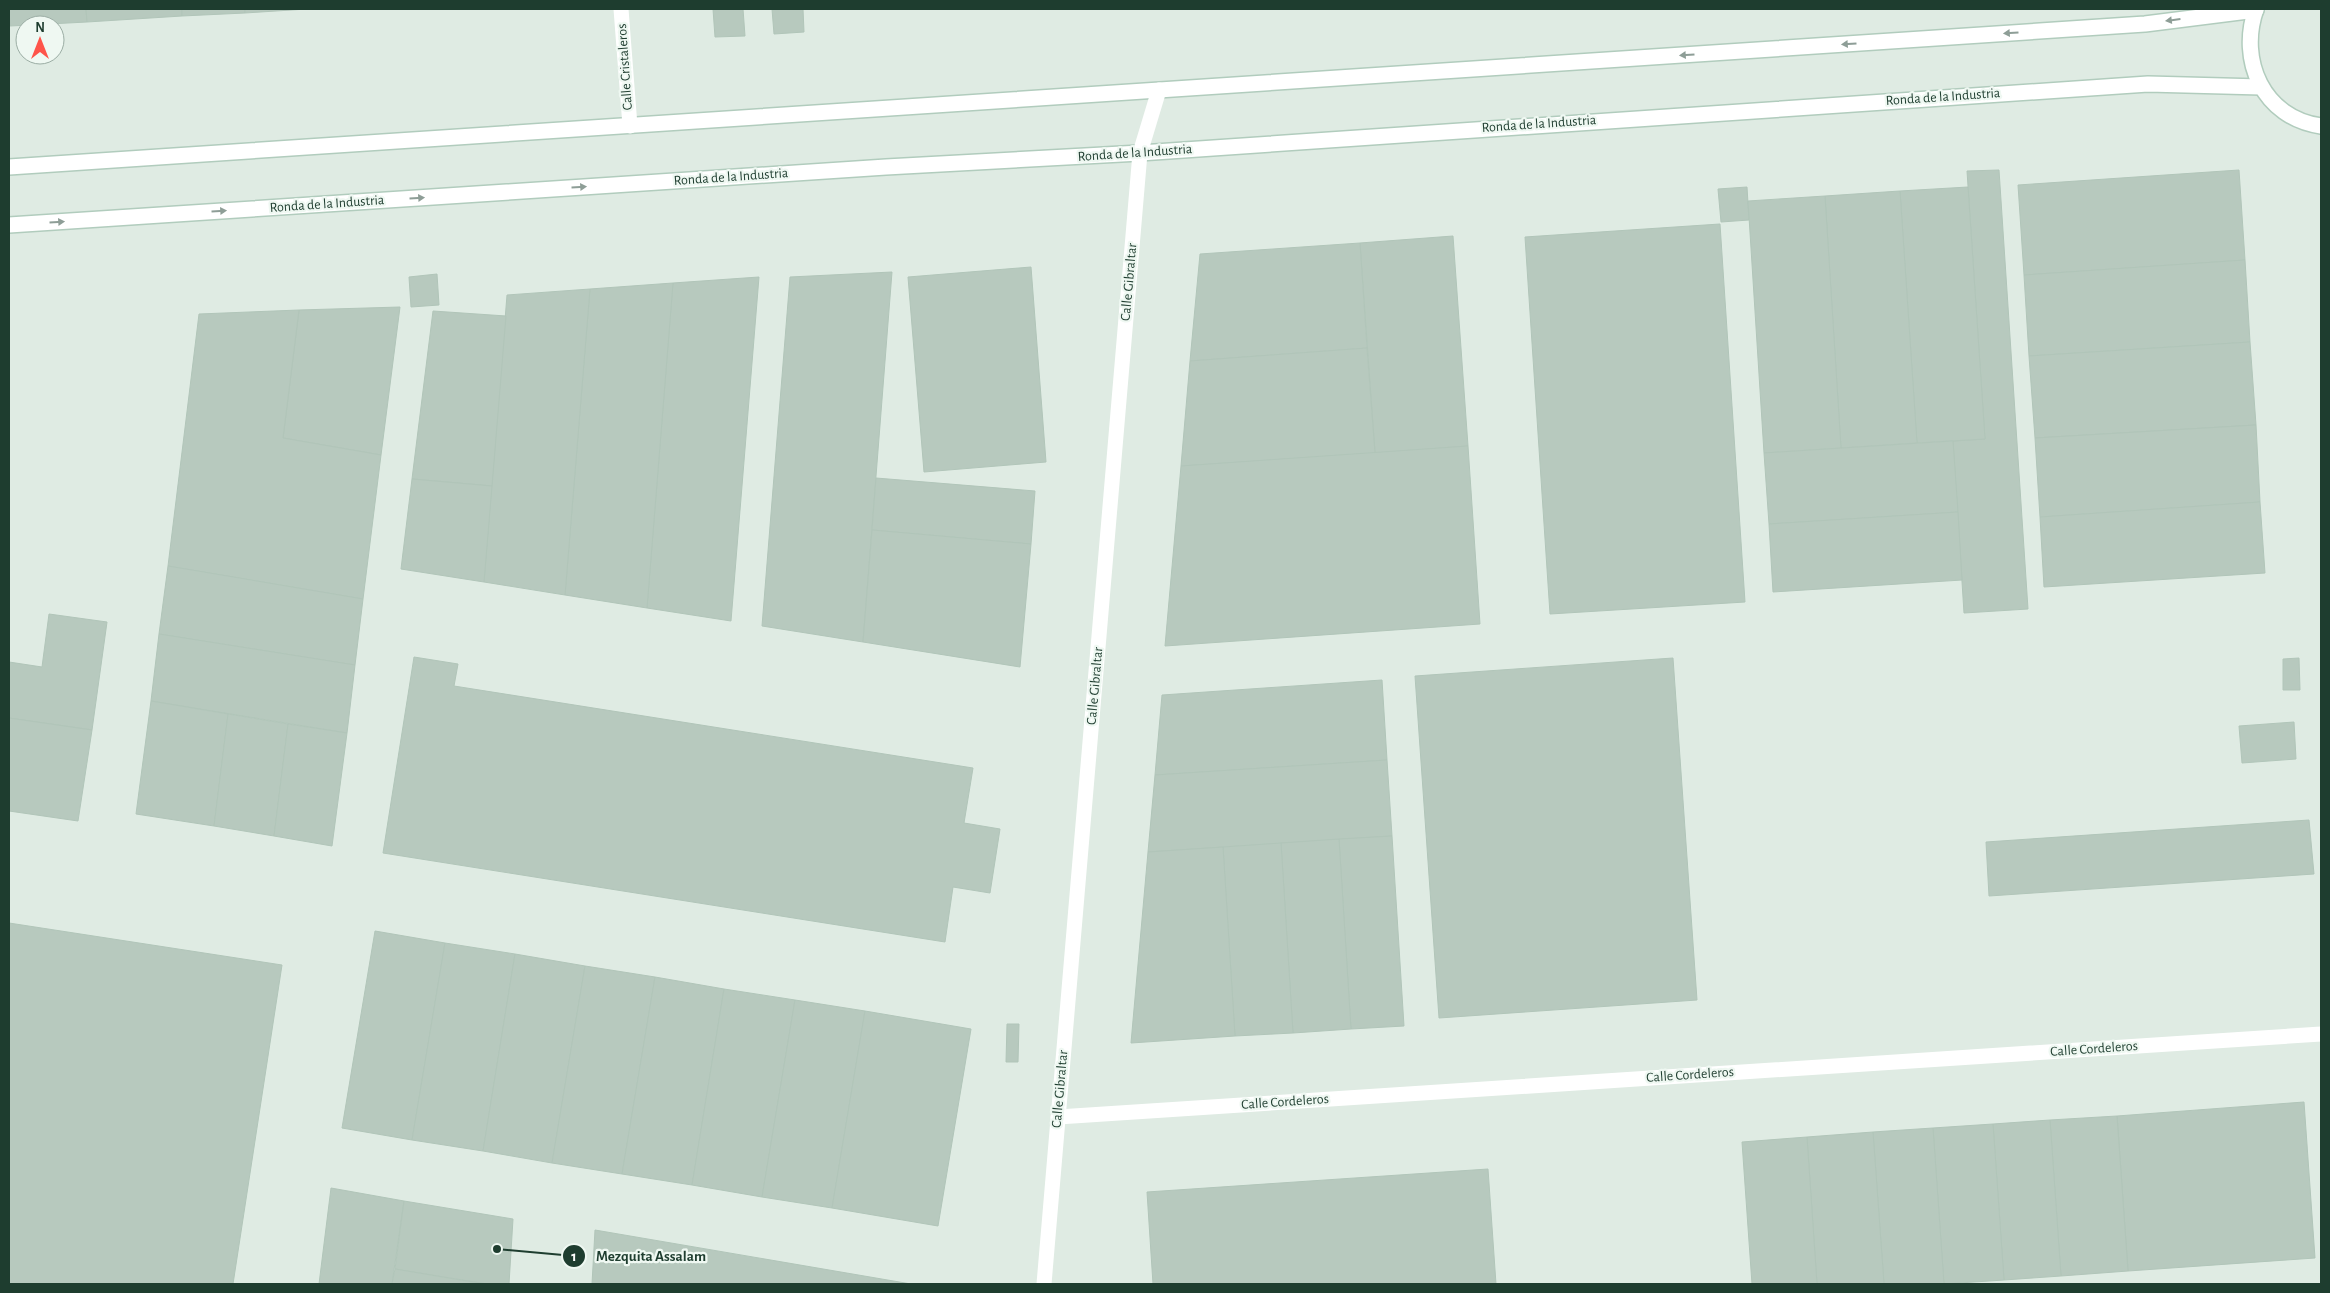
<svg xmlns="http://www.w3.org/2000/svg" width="2330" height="1293" font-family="'Alegreya Sans',sans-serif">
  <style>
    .building { fill: #b7c9be; stroke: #b1c5b9 }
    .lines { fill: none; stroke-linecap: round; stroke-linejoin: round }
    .secondary-casing { stroke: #b1ccbd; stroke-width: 18 }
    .street { stroke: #fff; stroke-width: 15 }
    .secondary { stroke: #fff; stroke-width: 15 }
    .oneway { fill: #8e9e97 }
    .labels { text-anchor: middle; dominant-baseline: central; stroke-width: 4.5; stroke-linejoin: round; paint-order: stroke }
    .street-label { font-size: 14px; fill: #1e3d2f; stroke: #eff8f2 }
    .leader { fill: none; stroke: #1e3d2f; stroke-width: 2 }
    .callout-dot { fill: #1e3d2f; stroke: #eff8f2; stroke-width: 2 }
    .mark-label { font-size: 15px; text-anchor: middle; font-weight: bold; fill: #fff }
    .callout-label { font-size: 15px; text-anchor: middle; font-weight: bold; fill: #1e3d2f; stroke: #eff8f2; stroke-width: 4.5; stroke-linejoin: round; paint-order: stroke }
  </style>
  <rect width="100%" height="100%" fill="#dfebe3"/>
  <g class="building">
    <polygon points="9,9 86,9 87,22 10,26"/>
    <polygon points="86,9 182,9 182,16 87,22"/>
    <polygon points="182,9 245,9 245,13 182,16"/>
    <polygon points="245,9 307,9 245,13"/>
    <polygon points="713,9 743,9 745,36 715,37"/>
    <polygon points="772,9 803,9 804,32 774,34"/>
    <polygon points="1999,170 2028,609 1964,613 1953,441 1985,439 1967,171"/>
    <polygon points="2239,170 2245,260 2024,275 2018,185"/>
    <polygon points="1747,187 1749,220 1721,222 1718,189"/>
    <polygon points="1968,187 1985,439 1917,443 1900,191"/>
    <polygon points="1900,191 1917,443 1841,448 1825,196"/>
    <polygon points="1825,196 1841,448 1764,453 1748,201"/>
    <polygon points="1720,224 1745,602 1550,614 1525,237"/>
    <polygon points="1453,236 1468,446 1375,453 1360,243"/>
    <polygon points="1360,243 1367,348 1190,361 1200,254"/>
    <polygon points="2245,260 2250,342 2029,356 2024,275"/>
    <polygon points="1031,267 1046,462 924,472 908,277"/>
    <polygon points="892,272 863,642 762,626 790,277"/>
    <polygon points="437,274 439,305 411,307 409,277"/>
    <polygon points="759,277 731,621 647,608 673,283"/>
    <polygon points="673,283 647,608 565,595 590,289"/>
    <polygon points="590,289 565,595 484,582 507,295"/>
    <polygon points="400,307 381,455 283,438 299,310"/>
    <polygon points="299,310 283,438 381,455 363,599 168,566 199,314"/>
    <polygon points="433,311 506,316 492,486 412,479"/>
    <polygon points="2250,342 2256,425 2035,438 2029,356"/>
    <polygon points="1367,348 1375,453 1181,466 1190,361"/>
    <polygon points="2256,425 2260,502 2040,517 2035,438"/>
    <polygon points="1953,441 1958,512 1769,524 1764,453"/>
    <polygon points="1468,446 1480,624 1165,646 1181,466"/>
    <polygon points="876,478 1035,491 1031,544 872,530"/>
    <polygon points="412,479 492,486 484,582 401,569"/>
    <polygon points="2260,502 2265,573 2044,587 2040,517"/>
    <polygon points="1958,512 1962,580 1773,592 1769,524"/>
    <polygon points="872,530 1031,544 1020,667 863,642"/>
    <polygon points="168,566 363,599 355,665 159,634"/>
    <polygon points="49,614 107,622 92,730 9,718 9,662 42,667"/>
    <polygon points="159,634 355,665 347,733 151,701"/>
    <polygon points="414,657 458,664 454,686 973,768 964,823 1000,829 990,893 953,887 945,942 383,853"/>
    <polygon points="1673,658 1697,1000 1439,1018 1415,676"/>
    <polygon points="2299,658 2300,690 2283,690 2283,659"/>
    <polygon points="1382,680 1387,760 1155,775 1162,695"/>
    <polygon points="151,701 228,714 214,826 136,814"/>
    <polygon points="228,714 288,724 274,836 214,826"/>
    <polygon points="9,718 92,730 78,821 9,811"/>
    <polygon points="2294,722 2296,759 2242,763 2239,726"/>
    <polygon points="288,724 347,733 332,846 274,836"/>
    <polygon points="1387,760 1392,836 1148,852 1155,775"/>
    <polygon points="2309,820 2314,874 1989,896 1986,842"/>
    <polygon points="1392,836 1404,1026 1351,1029 1339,839"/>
    <polygon points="1339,839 1351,1029 1293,1033 1281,843"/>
    <polygon points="1281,843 1293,1033 1235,1036 1223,847"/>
    <polygon points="1223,847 1235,1036 1131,1043 1148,852"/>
    <polygon points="9,923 282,965 233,1284 9,1284"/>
    <polygon points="375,931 445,943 412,1140 342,1128"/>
    <polygon points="445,943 515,954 483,1151 412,1140"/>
    <polygon points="515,954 585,966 552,1163 483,1151"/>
    <polygon points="585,966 655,977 622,1174 552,1163"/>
    <polygon points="655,977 724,989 692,1185 622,1174"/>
    <polygon points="724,989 795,1000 762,1197 692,1185"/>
    <polygon points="795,1000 865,1011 832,1208 762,1197"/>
    <polygon points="865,1011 971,1029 938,1226 832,1208"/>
    <polygon points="1007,1024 1019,1024 1018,1062 1006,1062"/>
    <polygon points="2304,1102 2315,1258 2128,1271 2117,1116"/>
    <polygon points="2117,1116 2128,1271 2061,1276 2050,1120"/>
    <polygon points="2050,1120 2061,1276 2004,1280 1993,1124"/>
    <polygon points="1993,1124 2004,1280 1944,1284 1933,1128"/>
    <polygon points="1933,1128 1944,1284 1884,1284 1873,1132"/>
    <polygon points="1873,1132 1884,1284 1817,1284 1807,1137"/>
    <polygon points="1807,1137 1817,1284 1752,1284 1742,1142"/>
    <polygon points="1488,1169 1496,1284 1153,1284 1147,1192"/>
    <polygon points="331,1188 404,1201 392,1284 319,1284"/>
    <polygon points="404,1201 513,1219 509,1284 487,1284 395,1269"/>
    <polygon points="595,1230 911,1284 592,1284"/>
    <polygon points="395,1269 460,1280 487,1284 392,1284"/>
  </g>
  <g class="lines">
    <g class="secondary-casing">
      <g id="secondary">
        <path d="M2256,9C2238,60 2263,118 2321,126"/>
        <polyline points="9,167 2145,24 2256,10"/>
        <polyline points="9,225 886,167 1140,153 2148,84 2261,87"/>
      </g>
    </g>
    <g class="street">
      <polyline points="621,9 630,126"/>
      <polyline points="1058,1117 2321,1034"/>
      <polyline points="1044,1284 1140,153 1159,90"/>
    </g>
    <use href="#secondary" class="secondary"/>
  </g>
  <defs><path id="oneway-solid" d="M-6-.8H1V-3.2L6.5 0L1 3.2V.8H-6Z" transform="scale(1.25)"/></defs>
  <g class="oneway">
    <use href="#oneway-solid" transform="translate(2173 20) rotate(173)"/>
    <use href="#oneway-solid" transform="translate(2011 33) rotate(176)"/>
    <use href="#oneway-solid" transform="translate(1849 44) rotate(176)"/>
    <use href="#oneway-solid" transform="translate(1687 55) rotate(176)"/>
    <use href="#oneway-solid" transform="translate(579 187) rotate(-4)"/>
    <use href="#oneway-solid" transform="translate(417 198) rotate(-4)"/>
    <use href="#oneway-solid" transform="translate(219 211) rotate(-4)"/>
    <use href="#oneway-solid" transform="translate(57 222) rotate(-4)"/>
  </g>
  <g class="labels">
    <g class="street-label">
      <text transform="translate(625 67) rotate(-94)">Calle Cristaleros</text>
      <text transform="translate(1943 97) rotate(-4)">Ronda de la Industria</text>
      <text transform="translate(1539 124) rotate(-4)">Ronda de la Industria</text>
      <text transform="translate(1135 153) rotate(-4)">Ronda de la Industria</text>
      <text transform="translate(731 177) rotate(-4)">Ronda de la Industria</text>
      <text transform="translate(327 204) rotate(-4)">Ronda de la Industria</text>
      <text transform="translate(1129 282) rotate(-85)">Calle Gibraltar</text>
      <text transform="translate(1095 686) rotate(-85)">Calle Gibraltar</text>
      <text transform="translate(2094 1049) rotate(-4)">Calle Cordeleros</text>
      <text transform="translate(1690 1075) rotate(-4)">Calle Cordeleros</text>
      <text transform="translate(1060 1089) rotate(-85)">Calle Gibraltar</text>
      <text transform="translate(1285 1102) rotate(-4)">Calle Cordeleros</text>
    </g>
  </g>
  <path class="leader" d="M497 1249L574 1256"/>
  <g class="callout-dot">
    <circle cx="497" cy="1249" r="5"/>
    <circle cx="574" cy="1256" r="12"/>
  </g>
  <g class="mark-label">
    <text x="574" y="1261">1</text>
  </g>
  <g class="callout-label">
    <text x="651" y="1261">Mezquita Assalam</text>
  </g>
  <rect width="2330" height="1293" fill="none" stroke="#1e3d2f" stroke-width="20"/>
  <g transform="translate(40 40)"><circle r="24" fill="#eff8f2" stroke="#9bada4"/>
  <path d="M0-4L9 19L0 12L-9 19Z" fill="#fe544a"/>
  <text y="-8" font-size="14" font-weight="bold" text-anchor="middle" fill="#1e3d2f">N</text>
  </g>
</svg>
